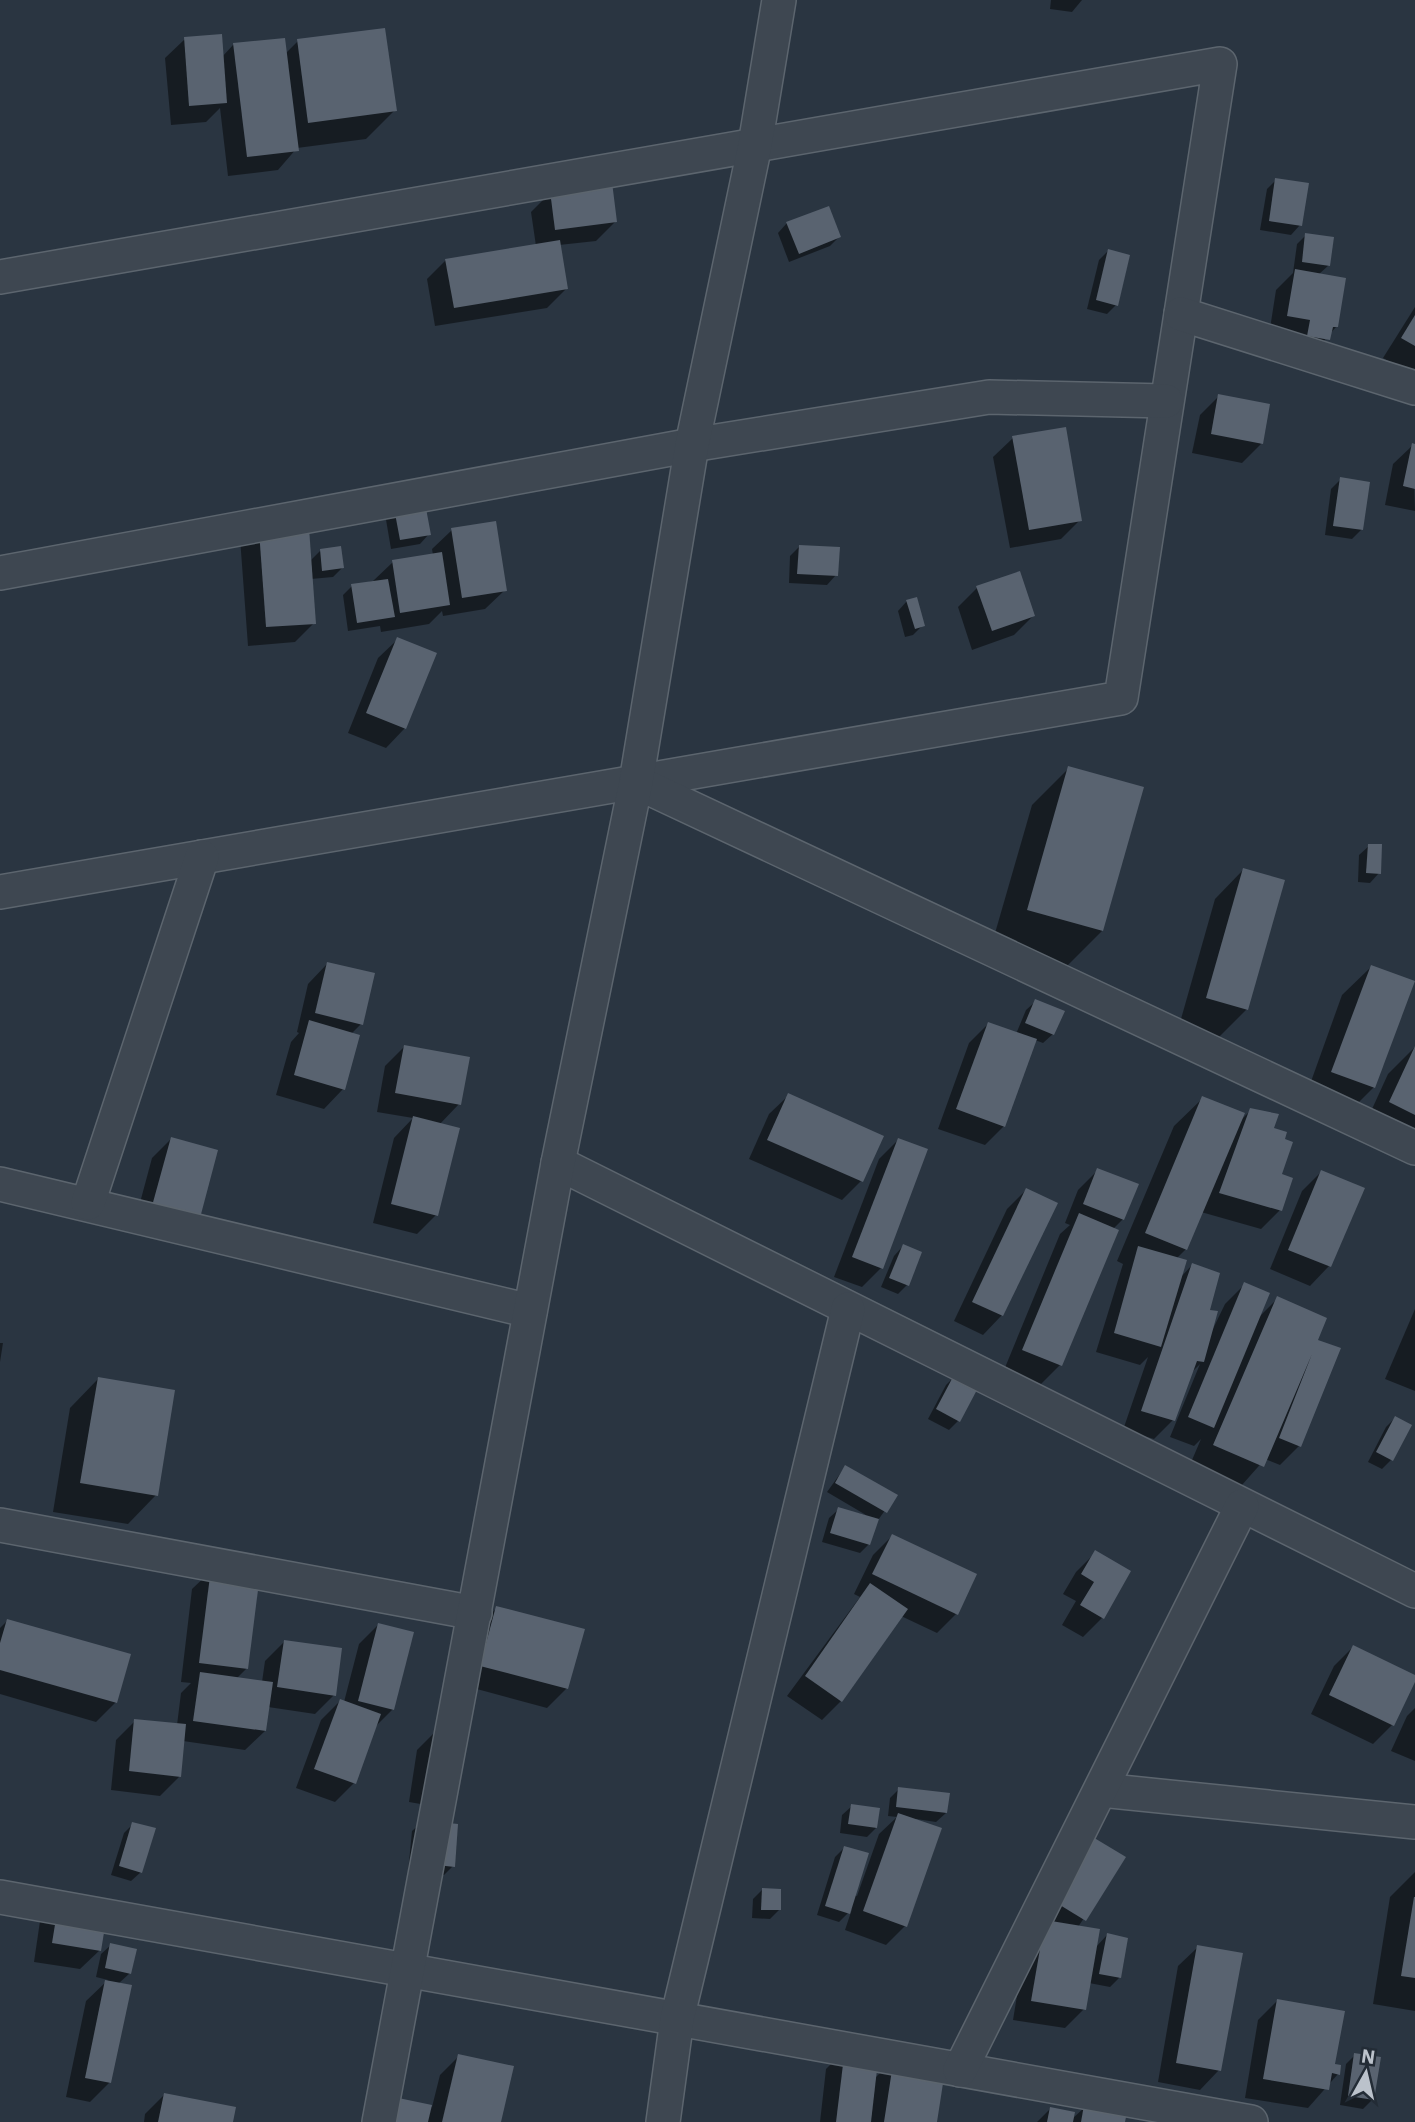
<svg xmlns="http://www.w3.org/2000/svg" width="1415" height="2122" font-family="'IBM Plex Sans',sans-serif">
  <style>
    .shadow { fill: #0007 }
    .building { fill: #596370 }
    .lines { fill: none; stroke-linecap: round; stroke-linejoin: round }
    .minor-casing { stroke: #5c656e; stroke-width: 36 }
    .minor { stroke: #3e4751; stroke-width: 33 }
  </style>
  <rect width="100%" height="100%" fill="#2a3541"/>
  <g class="shadow">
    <polygon points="1051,0 1082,0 1072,12 1050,9"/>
    <polygon points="185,39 222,57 233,45 285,54 298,41 395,110 366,139 297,148 278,170 228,176 220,108 206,122 171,125 165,58"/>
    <polygon points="1276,180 1300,225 1291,235 1260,230 1267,189"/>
    <polygon points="551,192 615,222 596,241 559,245 566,289 547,308 435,326 427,279 446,260 536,246 531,212"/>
    <polygon points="787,223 839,237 830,246 789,262 778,233"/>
    <polygon points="1306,235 1329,265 1318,275 1336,327 1309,358 1269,335 1276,290 1293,273 1297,244"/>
    <polygon points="1108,251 1116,305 1107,314 1087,309 1099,260"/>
    <polygon points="1415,307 1415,376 1383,358"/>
    <polygon points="1219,396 1261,444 1242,463 1192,453 1200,415"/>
    <polygon points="1013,438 1080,520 1061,539 1010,548 993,457"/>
    <polygon points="1413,445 1415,511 1385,505 1393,464"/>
    <polygon points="1341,479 1362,529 1352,539 1325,535 1331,489"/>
    <polygon points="384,508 429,534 420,544 391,549"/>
    <polygon points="259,519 309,562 320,551 342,568 333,577 311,579 314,623 295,642 248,646 240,538"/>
    <polygon points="452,530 505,590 485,609 443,616 442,611 429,624 381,632 380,626 348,631 343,595 352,586 373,581 393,562 433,555 432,549"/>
    <polygon points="799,547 836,575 827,585 789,583 790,556"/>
    <polygon points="977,588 1033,616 1014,635 972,650 958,607"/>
    <polygon points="907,601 923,625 913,635 905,637 898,611"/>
    <polygon points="398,639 405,728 386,748 348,733 378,658"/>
    <polygon points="1069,768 1102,931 1065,968 991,947 1032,805"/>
    <polygon points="1369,846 1379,873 1370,883 1358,882 1359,855"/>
    <polygon points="1243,870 1247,1009 1218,1038 1179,1026 1215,899"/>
    <polygon points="327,964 361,1024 351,1034 358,1036 343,1089 324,1109 276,1095 291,1042 299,1033 297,1032 308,984"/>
    <polygon points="1371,967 1374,1087 1345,1116 1304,1101 1342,995"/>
    <polygon points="1036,1001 1053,1034 1043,1043 1035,1040 1004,1126 985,1145 938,1129 969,1043 988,1024 1016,1034 1026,1010"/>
    <polygon points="404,1047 459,1104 439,1125 436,1215 417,1234 373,1223 394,1138 413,1118 377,1112 385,1066"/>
    <polygon points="1415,1047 1415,1156 1362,1131 1388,1074"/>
    <polygon points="789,1095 861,1181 842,1200 749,1159 769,1114"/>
    <polygon points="1203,1098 1240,1121 1251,1110 1272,1129 1280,1175 1280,1210 1261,1229 1201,1212 1186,1249 1177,1258 1180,1278 1192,1265 1208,1312 1210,1335 1225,1304 1244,1285 1259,1317 1278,1298 1313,1348 1319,1342 1299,1446 1280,1465 1265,1459 1234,1494 1186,1474 1201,1439 1194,1446 1170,1437 1200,1364 1191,1373 1174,1419 1154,1439 1123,1430 1148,1357 1140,1365 1096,1352 1123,1264 1117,1261 1174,1126"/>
    <polygon points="171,1139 216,1151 134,1225 152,1158"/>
    <polygon points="898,1140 881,1268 862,1287 834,1277 879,1159"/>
    <polygon points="1098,1170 1123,1219 1113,1229 1060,1365 1041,1384 1004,1370 1060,1234 1070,1225 1065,1223 1078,1190"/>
    <polygon points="1321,1172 1362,1189 1329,1266 1310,1286 1270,1269 1302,1191"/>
    <polygon points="1026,1190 1002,1315 983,1335 954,1321 1007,1209"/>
    <polygon points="903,1246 907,1285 898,1294 881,1287 894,1256"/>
    <polygon points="1415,1309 1415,1391 1385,1379"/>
    <polygon points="0,1343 3,1343 0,1362"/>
    <polygon points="955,1376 959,1420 949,1430 928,1419 946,1385"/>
    <polygon points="98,1379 156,1495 128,1524 53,1512 70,1408"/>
    <polygon points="1395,1418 1391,1460 1382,1469 1368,1462 1386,1427"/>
    <polygon points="845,1467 895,1496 876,1523 869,1544 860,1553 822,1542 829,1518 839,1509 866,1515 827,1492"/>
    <polygon points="892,1536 956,1614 937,1633 901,1616 841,1701 822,1720 787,1696 860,1597 854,1594 873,1555"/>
    <polygon points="1095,1553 1102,1618 1083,1637 1062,1625 1076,1601 1063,1594 1076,1572"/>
    <polygon points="212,1570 247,1668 236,1679 262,1682 265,1661 284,1642 334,1695 315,1714 268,1707 265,1731 245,1750 183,1741 179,1777 160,1796 111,1790 116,1740 135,1721 177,1725 181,1693 191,1683 181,1682 192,1589"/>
    <polygon points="497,1608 567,1688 547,1708 462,1685 477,1627"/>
    <polygon points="7,1621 116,1702 96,1722 0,1694 0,1628"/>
    <polygon points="378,1625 393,1709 375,1727 354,1783 335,1802 296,1788 321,1720 340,1701 344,1702 359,1644"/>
    <polygon points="1353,1647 1415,1676 1392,1725 1373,1744 1311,1714 1334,1666"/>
    <polygon points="1415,1708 1415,1761 1391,1751 1407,1716"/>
    <polygon points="436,1731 438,1807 409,1802 417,1750"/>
    <polygon points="899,1789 946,1813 936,1822 916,1819 905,1926 886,1945 845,1930 852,1909 839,1922 817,1915 835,1857 844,1848 854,1895 857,1896 879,1834 897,1817 888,1816 890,1798"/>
    <polygon points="852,1806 876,1828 867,1837 840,1833 842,1815"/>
    <polygon points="422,1822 453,1866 444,1875 408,1872 412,1831"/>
    <polygon points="133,1824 141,1872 131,1881 111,1875 124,1833"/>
    <polygon points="1124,1858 1078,1927 1095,1948 1107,1935 1119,1978 1110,1987 1089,1983 1084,2009 1065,2028 1013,2020 1026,1941 1024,1914"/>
    <polygon points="1415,1872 1415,2011 1373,2004 1390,1897"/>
    <polygon points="762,1890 779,1910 770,1919 752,1918 753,1899"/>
    <polygon points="60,1902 100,1950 80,1969 34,1962 40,1921"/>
    <polygon points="111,1945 130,1973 118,1984 110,2082 90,2102 66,2097 86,2001 108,1980 96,1977 101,1954"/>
    <polygon points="1198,1947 1219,2070 1200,2090 1158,2082 1178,1966"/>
    <polygon points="1277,2001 1338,2074 1308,2108 1245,2098 1258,2020"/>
    <polygon points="845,2050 874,2079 895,2058 935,2122 820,2122 826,2069"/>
    <polygon points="1355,2055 1372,2100 1363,2109 1340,2105 1346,2064"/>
    <polygon points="459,2056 500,2122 372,2122 384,2097 432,2107 440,2075"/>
    <polygon points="164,2095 231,2122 144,2122 145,2114"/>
    <polygon points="1085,2107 1123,2122 1037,2122 1050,2109 1072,2119"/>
  </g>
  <g class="building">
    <polygon points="385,28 397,111 308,123 297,39"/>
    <polygon points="222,34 227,103 189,106 184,37"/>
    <polygon points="285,38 299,151 247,157 233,43"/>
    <polygon points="1275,178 1309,183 1302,226 1269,221"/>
    <polygon points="612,182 617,222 555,230 550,191"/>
    <polygon points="829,206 841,237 799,254 786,222"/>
    <polygon points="1305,233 1334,237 1330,266 1302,262"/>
    <polygon points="560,240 568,289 454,308 445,259"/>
    <polygon points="1108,249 1130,255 1118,306 1096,300"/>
    <polygon points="1295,269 1346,278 1338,327 1333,327 1330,340 1307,336 1310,320 1287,316"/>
    <polygon points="1415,315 1415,346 1401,338"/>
    <polygon points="1218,394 1270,404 1263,444 1211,434"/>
    <polygon points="1066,427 1082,521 1029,530 1012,436"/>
    <polygon points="1412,443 1415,444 1415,489 1403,486"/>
    <polygon points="1340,477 1370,482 1363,530 1333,526"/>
    <polygon points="423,492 431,535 400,540 392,497"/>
    <polygon points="308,514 316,624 266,627 258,517"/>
    <polygon points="496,521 507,591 462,598 451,528"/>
    <polygon points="799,545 840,547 838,576 797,574"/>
    <polygon points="341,546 344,568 322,571 320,549"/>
    <polygon points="442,552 450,605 400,613 392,560"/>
    <polygon points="1020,571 1035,616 992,631 976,586"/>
    <polygon points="388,579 395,617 357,623 351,584"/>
    <polygon points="917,597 925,626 915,629 906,600"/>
    <polygon points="397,637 437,653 406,729 366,713"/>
    <polygon points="1068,766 1144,787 1103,931 1027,910"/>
    <polygon points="1368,844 1382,844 1381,874 1366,873"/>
    <polygon points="1243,868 1285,880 1248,1010 1206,998"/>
    <polygon points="327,962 375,973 363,1025 315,1013"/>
    <polygon points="1371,965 1415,981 1375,1088 1331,1072"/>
    <polygon points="1035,999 1065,1011 1054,1035 1025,1023"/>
    <polygon points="309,1020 360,1035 345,1090 294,1075"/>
    <polygon points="988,1022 1037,1039 1005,1127 956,1109"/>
    <polygon points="404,1045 470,1057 461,1105 395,1093"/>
    <polygon points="1415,1046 1415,1115 1389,1102"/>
    <polygon points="788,1093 884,1136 863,1182 767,1140"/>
    <polygon points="1202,1096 1245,1113 1187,1250 1145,1233"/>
    <polygon points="1250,1108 1279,1114 1274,1128 1287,1132 1285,1139 1293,1142 1282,1174 1293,1178 1282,1211 1219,1193"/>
    <polygon points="413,1116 460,1128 438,1216 391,1204"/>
    <polygon points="171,1137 218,1150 200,1218 152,1206"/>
    <polygon points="898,1138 928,1149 883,1269 852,1257"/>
    <polygon points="1097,1168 1139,1184 1124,1220 1083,1204"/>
    <polygon points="1321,1170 1365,1188 1331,1267 1288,1250"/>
    <polygon points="1026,1188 1058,1203 1003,1316 972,1302"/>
    <polygon points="1079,1213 1119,1230 1062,1366 1022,1350"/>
    <polygon points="903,1244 922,1252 909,1286 889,1278"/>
    <polygon points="1138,1246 1187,1260 1161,1347 1114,1333"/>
    <polygon points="1192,1263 1220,1273 1210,1310 1218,1311 1204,1362 1197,1361 1175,1421 1141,1411"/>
    <polygon points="1244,1282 1270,1293 1214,1428 1188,1417"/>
    <polygon points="1277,1296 1327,1318 1318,1340 1341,1348 1301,1447 1279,1438 1312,1354 1264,1467 1213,1445"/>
    <polygon points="955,1373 979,1386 960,1422 936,1409"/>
    <polygon points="98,1377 175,1390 158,1496 80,1483"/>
    <polygon points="1395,1416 1412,1425 1393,1461 1376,1452"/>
    <polygon points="845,1465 898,1495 887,1513 835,1483"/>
    <polygon points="838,1507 879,1519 870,1545 830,1533"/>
    <polygon points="892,1534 977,1574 958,1615 872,1574"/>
    <polygon points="1095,1550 1131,1571 1104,1619 1080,1605 1094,1582 1081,1574"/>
    <polygon points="211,1568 260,1574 248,1669 199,1663"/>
    <polygon points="870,1583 908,1609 842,1702 805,1676"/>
    <polygon points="496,1606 585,1629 568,1689 480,1666"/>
    <polygon points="7,1619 131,1654 117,1703 0,1670 0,1643"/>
    <polygon points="378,1623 414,1632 394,1710 358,1701"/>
    <polygon points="284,1640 342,1648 336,1696 277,1687"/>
    <polygon points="1353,1645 1415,1675 1415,1682 1394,1726 1329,1695"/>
    <polygon points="200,1672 273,1682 266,1731 193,1721"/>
    <polygon points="340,1699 381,1714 356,1784 314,1769"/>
    <polygon points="134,1719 186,1724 181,1777 129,1771"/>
    <polygon points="898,1787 950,1793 947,1813 896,1807"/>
    <polygon points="851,1804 880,1808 877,1828 848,1824"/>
    <polygon points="898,1813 942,1828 907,1927 863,1911"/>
    <polygon points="421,1820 458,1824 455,1867 417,1863"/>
    <polygon points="132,1822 156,1828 142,1873 119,1866"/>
    <polygon points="1081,1830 1126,1857 1086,1921 1042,1894"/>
    <polygon points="844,1846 869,1853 850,1914 825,1906"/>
    <polygon points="762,1888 781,1889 781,1910 761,1910"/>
    <polygon points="1414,1897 1415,1897 1415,1978 1401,1976"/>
    <polygon points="59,1900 108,1908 101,1951 52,1943"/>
    <polygon points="1045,1920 1100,1929 1086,2010 1031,2001"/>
    <polygon points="1107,1933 1128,1938 1121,1978 1099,1974"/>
    <polygon points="110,1943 137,1949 131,1974 105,1968"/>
    <polygon points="1197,1945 1243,1953 1221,2071 1176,2063"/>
    <polygon points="105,1980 132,1985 111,2083 85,2078"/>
    <polygon points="1277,1999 1345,2011 1335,2064 1341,2065 1340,2075 1332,2073 1329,2090 1263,2079"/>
    <polygon points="845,2048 879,2052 871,2122 836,2122"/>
    <polygon points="1354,2053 1381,2057 1374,2100 1348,2096"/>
    <polygon points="458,2054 514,2066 501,2122 442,2122"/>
    <polygon points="894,2057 946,2064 937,2122 884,2122"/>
    <polygon points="164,2093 236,2107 233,2122 158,2122"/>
    <polygon points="384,2095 432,2105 428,2122 395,2122"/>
    <polygon points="1084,2105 1127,2112 1125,2122 1081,2122"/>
    <polygon points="1050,2107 1075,2112 1073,2122 1047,2122"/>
  </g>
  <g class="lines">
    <g class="minor-casing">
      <g id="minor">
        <polyline points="0,277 1220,64 1121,698 0,892"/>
        <polyline points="1181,314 1415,388"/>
        <polyline points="0,573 692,445 989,397 1166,401"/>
        <polyline points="636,782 1415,1148"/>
        <polyline points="558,1163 1415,1591"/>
        <polyline points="0,1184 530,1311"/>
        <polyline points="88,1203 202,857"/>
        <polyline points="0,1525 475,1613"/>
        <polyline points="1101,1790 1415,1822"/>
        <polyline points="0,1897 1251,2122"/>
        <polyline points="960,2070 1242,1506"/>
        <polyline points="379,2122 558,1163 636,782 692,445 755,145 779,0"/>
        <polyline points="663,2122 677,2019 848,1309"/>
      </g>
    </g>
    <use href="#minor" class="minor"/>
  </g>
  <g transform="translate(1366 2073) rotate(8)" stroke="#232c36" stroke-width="5" paint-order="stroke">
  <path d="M0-5L12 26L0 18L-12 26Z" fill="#bbc2cb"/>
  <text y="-10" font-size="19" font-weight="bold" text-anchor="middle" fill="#bbc2cb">N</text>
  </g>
</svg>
